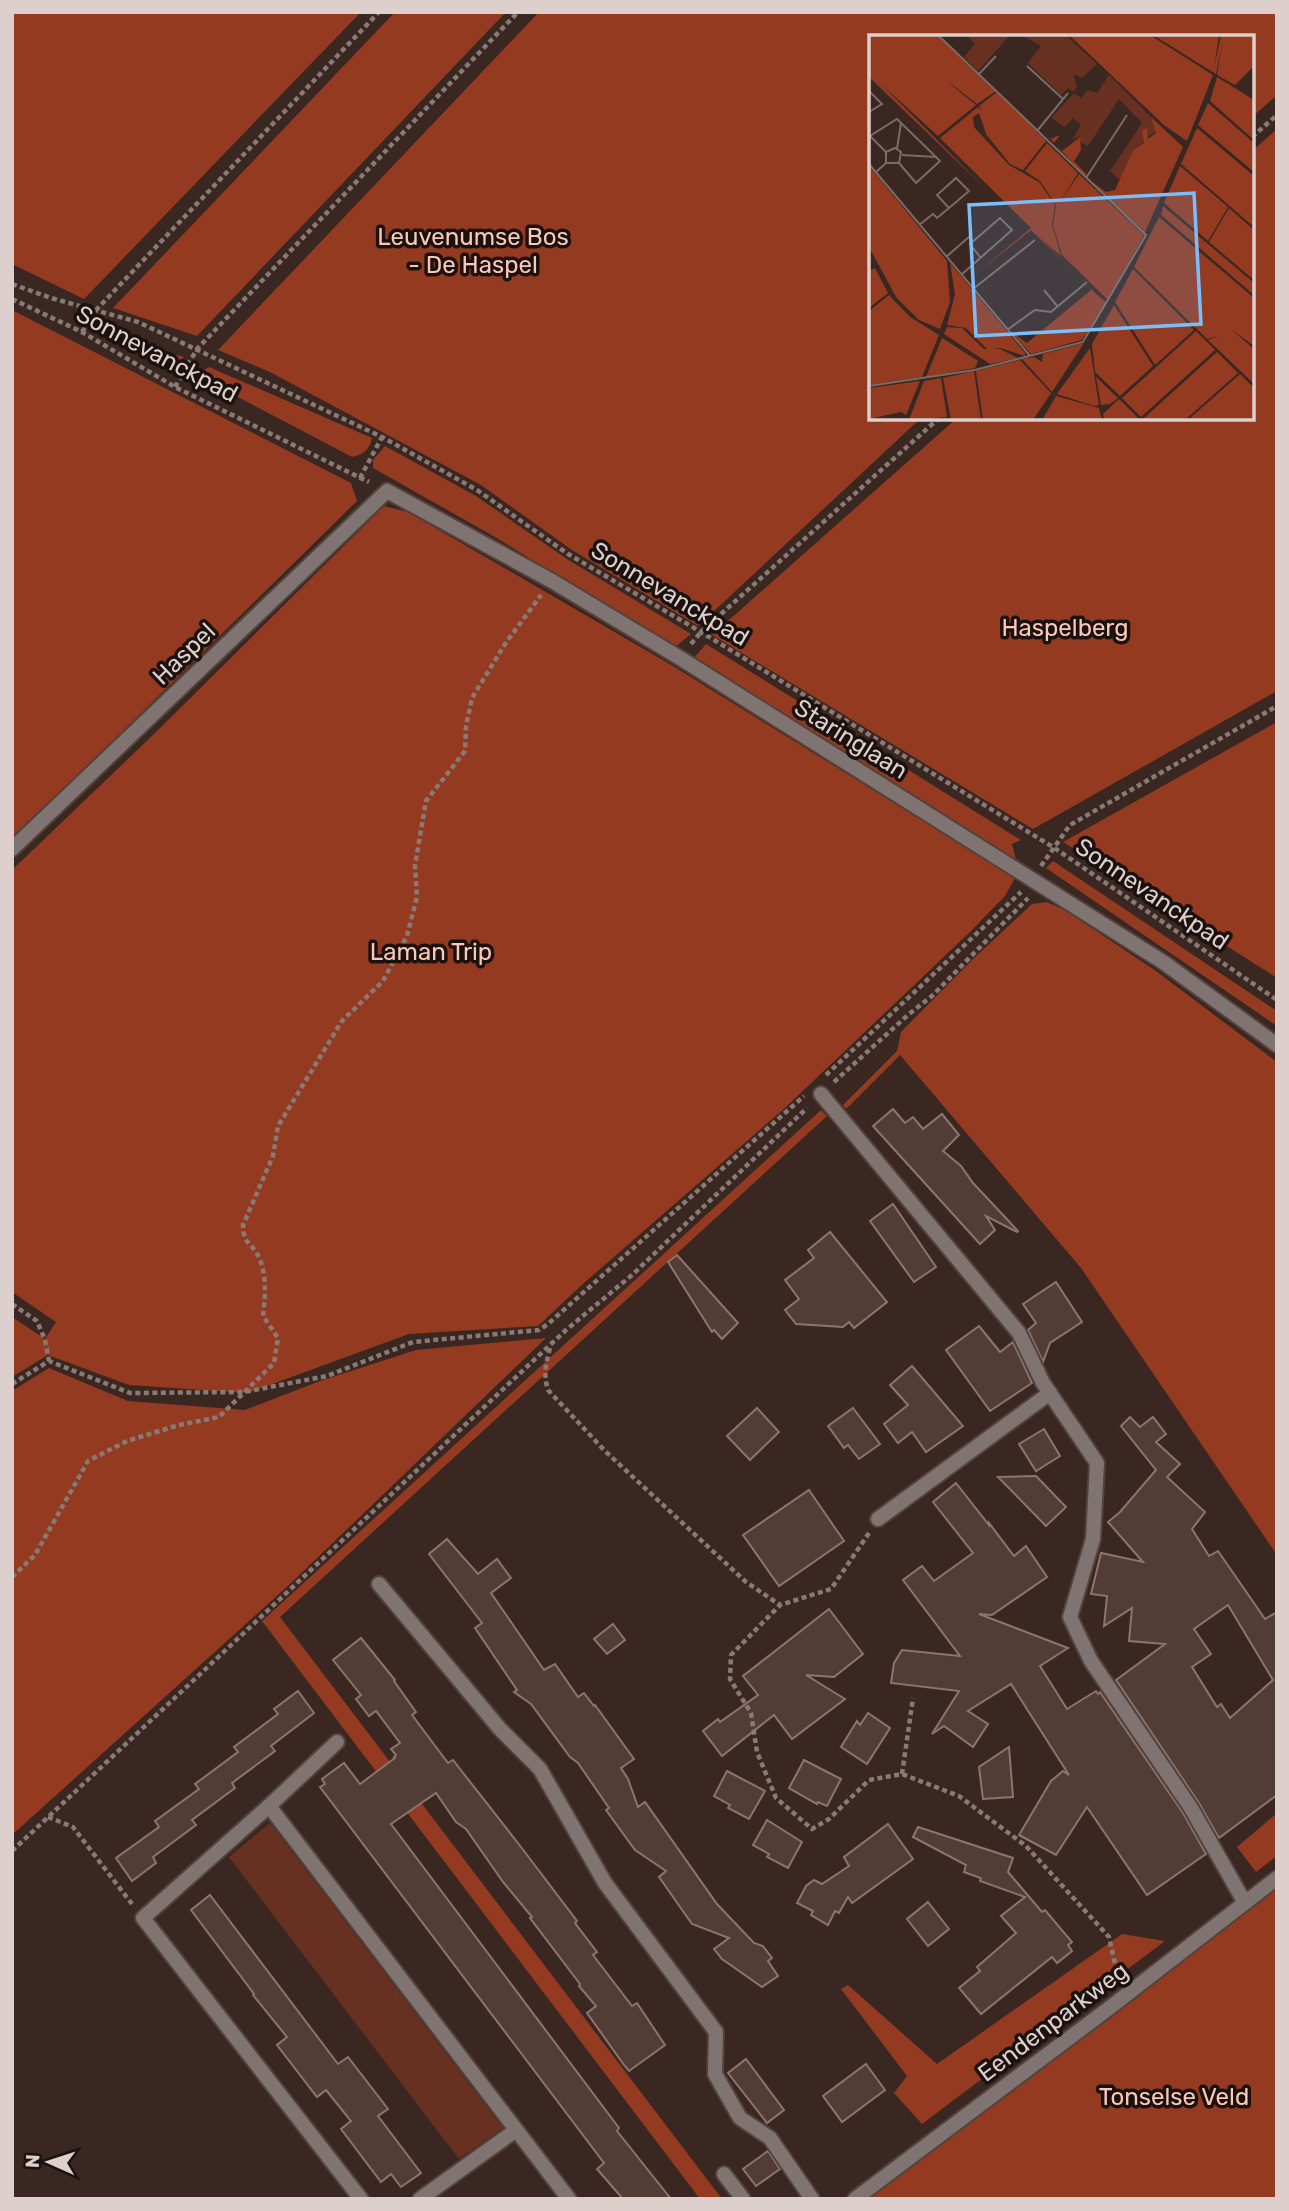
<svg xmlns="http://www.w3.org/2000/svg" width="1289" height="2211" font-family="Rubik,sans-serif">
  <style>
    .green { fill: #683020 }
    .forest { fill: #933a21 }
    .building { fill: #513c36; stroke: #8d756e; stroke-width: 2; fill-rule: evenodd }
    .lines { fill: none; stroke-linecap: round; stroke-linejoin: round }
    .lane-casing { stroke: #54423c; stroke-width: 18 }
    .street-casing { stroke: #54423c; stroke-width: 18 }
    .path { stroke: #8a7a75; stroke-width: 4.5; stroke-dasharray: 5 3.5; stroke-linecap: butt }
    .lane { stroke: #7f7471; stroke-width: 14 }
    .street { stroke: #7f7471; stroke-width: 14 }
    .labels { text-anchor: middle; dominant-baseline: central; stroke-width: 7; stroke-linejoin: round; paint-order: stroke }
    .park-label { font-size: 24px; fill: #fbc7b9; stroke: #1b1210 }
    .street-label { font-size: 24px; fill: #ddcfcc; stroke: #1b1210 }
    .inset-road { fill: none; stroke: #7b6a65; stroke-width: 2 }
    .view { fill: #7bbef9; fill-opacity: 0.15; stroke: #7bbef9; stroke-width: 3.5 }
    .inset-edge { fill: none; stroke: #ddcfcc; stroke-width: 3.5 }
  </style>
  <rect width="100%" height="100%" fill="#3a2721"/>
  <polygon class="green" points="270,1823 503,2128 459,2159 229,1857"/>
  <g class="forest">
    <polygon points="12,12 361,12 84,299 12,264"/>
    <polygon points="395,12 506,12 197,336 113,308"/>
    <polygon points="539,12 1277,12 1277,95 1252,117 1252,37 871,37 871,418 921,418 698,626 572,550 481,485 270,372 218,350"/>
    <polygon points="1277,129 1277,691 1033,829 712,635 957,418 1252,418 1252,151"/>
    <polygon points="12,310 351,483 357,501 12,840"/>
    <polygon points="101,332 184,357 177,365"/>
    <path d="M209,367L372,438C370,449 363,455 352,457L196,375Z"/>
    <polygon points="385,446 476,496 567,559 691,634 674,648 495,537 373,468 373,460"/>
    <polygon points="384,506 408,512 673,666 1015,878 1005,896 971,931 786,1107 584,1283 538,1326 409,1334 248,1393 129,1385 48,1355 12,1377 12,1317 45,1339 56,1322 12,1292 12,870 154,734"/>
    <polygon points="706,644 1021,840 1012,844 1016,860 693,659"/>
    <polygon points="1277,722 1277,978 1063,842"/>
    <polygon points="1053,861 1277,1011 1277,1026 1046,868"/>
    <polygon points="1047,902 1065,910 1156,971 1277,1062 1277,1555 1081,1268 900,1055 846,1109 843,1105 897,1051 901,1032 973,959 1032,904"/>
    <polygon points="821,1110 827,1116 280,1617 722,2199 700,2199 262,1621"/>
    <polygon points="546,1338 289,1585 12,1835 12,1391 49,1368 128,1401 245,1410 320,1381 416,1350"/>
    <polygon points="1277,1813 1277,1856 1256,1872 1237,1847"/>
    <polygon points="1277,1889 1277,2199 866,2199 1040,2070"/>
    <polygon points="1122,1934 1165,1941 922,2124 894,2093 907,2076 841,1989 848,1985 937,2064"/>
  </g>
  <g class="building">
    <polygon points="893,1109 905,1123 913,1117 923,1129 942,1114 959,1135 943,1151 961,1166 973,1183 1018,1231 1017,1232 986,1216 995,1230 980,1244 873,1126"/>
    <polygon points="893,1204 936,1267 914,1282 870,1221"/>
    <polygon points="830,1232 887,1302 854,1328 849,1322 843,1327 796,1324 785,1310 799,1299 785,1280 814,1258 808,1250"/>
    <polygon points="677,1255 738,1323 722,1339 714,1330 712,1332 668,1262"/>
    <polygon points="1056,1282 1082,1322 1050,1343 1043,1362 1028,1330 1036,1323 1023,1304"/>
    <polygon points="979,1326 1000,1352 1013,1342 1032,1383 990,1411 946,1350"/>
    <polygon points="912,1366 963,1426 926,1452 912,1432 898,1443 884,1424 908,1405 890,1385"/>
    <polygon points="757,1408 779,1432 750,1460 727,1436"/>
    <polygon points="853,1408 880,1444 859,1459 848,1445 844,1448 828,1426"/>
    <path d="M1130,1417L1140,1427L1153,1417L1166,1434L1156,1442L1180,1464L1167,1477L1205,1512L1192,1529L1209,1556L1218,1551L1265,1619L1277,1612V1795L1219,1838L1199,1803L1116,1680L1165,1644L1129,1641L1132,1608L1104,1626L1107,1596L1091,1594L1101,1553L1143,1562L1108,1522L1120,1512L1156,1470L1121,1426ZM1228,1605L1273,1680L1230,1718L1221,1704L1217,1707L1192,1667L1211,1654L1194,1629Z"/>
    <polygon points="1044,1429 1060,1456 1036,1471 1019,1444"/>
    <polygon points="1036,1476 1066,1507 1046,1526 998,1477"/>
    <polygon points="956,1483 989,1525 989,1523 1014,1556 1026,1546 1047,1577 992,1615 979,1614 1068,1648 1040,1666 1067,1709 1096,1691 1098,1694 1100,1692 1183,1813 1206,1854 1147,1895 1087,1807 1056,1855 1019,1835 1051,1781 1063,1771 1069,1775 1011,1684 968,1711 988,1724 973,1747 944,1726 932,1734 959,1691 891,1683 894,1663 902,1650 960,1656 903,1580 922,1566 934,1581 973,1553 933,1502"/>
    <polygon points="809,1490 844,1541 779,1586 743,1535"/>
    <polygon points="447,1539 478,1574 497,1559 511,1578 491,1593 509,1619 544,1670 555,1664 578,1697 584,1693 594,1706 595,1705 634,1759 621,1768 628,1779 638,1807 645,1802 717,1904 754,1943 763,1946 772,1958 768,1961 778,1976 762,1987 722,1959 714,1949 729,1938 692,1924 659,1877 666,1871 635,1850 606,1810 609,1808 578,1763 570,1757 531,1704 514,1692 517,1690 475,1628 482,1623 429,1554"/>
    <polygon points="829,1609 863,1654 834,1677 806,1675 845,1699 792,1739 774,1715 722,1756 703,1731 718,1719 720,1722 758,1695 743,1676"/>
    <polygon points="613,1624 625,1640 607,1654 594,1639"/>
    <polygon points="361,1638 395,1680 394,1681 416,1712 412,1715 448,1763 453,1760 521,1847 577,1921 575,1923 597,1952 593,1955 632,2006 637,2003 665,2045 629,2071 624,2065 587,2013 596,2006 579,1986 580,1984 530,1918 532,1917 503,1882 466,1829 456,1822 436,1793 391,1824 619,2128 617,2131 671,2199 623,2199 597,2169 604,2163 320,1787 325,1784 322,1779 344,1763 360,1784 395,1758 394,1757 396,1755 391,1749 400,1743 376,1711 369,1716 356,1699 361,1695 333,1660"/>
    <polygon points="298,1691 314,1713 271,1746 275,1751 232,1783 235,1788 192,1820 196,1825 153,1857 156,1863 132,1881 116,1858 159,1827 155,1821 199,1789 195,1784 238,1752 234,1747 278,1714 274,1709"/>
    <polygon points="868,1713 890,1728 867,1764 841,1747 857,1721 860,1725"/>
    <polygon points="1009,1747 1013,1797 983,1799 979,1767"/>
    <polygon points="804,1760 841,1779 827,1806 818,1802 817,1804 789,1788"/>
    <polygon points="727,1771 765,1791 749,1819 728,1808 730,1805 714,1796"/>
    <polygon points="767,1820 802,1842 788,1868 767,1857 769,1854 753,1845"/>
    <polygon points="888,1824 913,1859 852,1903 848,1897 839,1913 835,1911 828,1925 811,1915 813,1911 797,1903 806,1886 814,1880 822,1884 849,1866 844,1857"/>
    <polygon points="918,1827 1013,1858 1008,1872 1042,1912 1045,1910 1072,1942 1068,1945 1072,1951 1057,1963 1052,1957 981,2014 959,1988 980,1971 977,1967 1016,1933 1001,1916 1025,1897 980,1881 981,1878 964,1872 966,1865 913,1837"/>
    <polygon points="210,1895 338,2064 348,2057 388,2109 378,2116 421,2173 401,2187 391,2174 381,2182 341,2129 351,2121 326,2090 317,2097 277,2045 287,2037 253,1995 254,1994 191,1910"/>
    <polygon points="928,1902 949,1929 928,1946 907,1919"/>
    <polygon points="746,2059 784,2110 767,2123 728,2073"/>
    <polygon points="866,2064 885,2090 842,2122 823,2096"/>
    <polygon points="768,2151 780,2169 756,2186 743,2169"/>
  </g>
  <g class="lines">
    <g class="lane-casing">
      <g id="lane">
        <polyline points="821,1094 1019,1333 1043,1383 1097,1463 1093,1539 1070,1617 1091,1661 1191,1808 1245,1903"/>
        <polyline points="878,1519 1050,1393"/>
        <polyline points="379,1584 500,1729 540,1769 605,1883 716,2032 715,2074 740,2118 770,2138 812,2199"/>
        <polyline points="269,1806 337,1742"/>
        <polyline points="724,2174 743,2199"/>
        <polyline points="361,2199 143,1918 269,1806 569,2199"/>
        <polyline points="420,2199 516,2130"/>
      </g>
    </g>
    <g class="street-casing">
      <g id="street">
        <polyline points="12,849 387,491 552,581 680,658 1163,962 1277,1045"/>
        <polyline points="855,2199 1108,2009 1277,1878"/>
      </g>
    </g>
    <g class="path">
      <polyline points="1252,137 1277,115"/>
      <polyline points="12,284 51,298 138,322 382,437 477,490 568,554 701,632 1053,847 1277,1000"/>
      <polyline points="12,299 82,332 175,387 369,482"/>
      <polyline points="82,332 97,309 379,12"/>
      <polyline points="175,387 197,349 518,12"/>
      <polyline points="360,478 382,437"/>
      <polyline points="691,644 701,632 939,418"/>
      <polyline points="1041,866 1070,825 1277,706"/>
      <polyline points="826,1075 1021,892"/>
      <polyline points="834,1082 909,1014 932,996 1028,898"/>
      <polyline points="12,1304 37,1321 45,1340 49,1361"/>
      <path d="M550,1348C546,1364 543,1374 548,1390L605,1451L746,1582L780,1605"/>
      <polyline points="12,1384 49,1361 130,1393 244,1392 327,1376 413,1342 539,1330 548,1324 804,1096"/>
      <polyline points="869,1533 831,1589 780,1605 731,1655 730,1679 751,1713 757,1752 776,1798 812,1829 829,1819 869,1780 902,1774 959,1796 1026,1846 1109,1937 1118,1977"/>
      <path d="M12,1577L35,1555L88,1461L127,1441L179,1425L219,1417L274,1363L278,1338L263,1316C265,1297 267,1278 260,1260C254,1243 243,1246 243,1225L273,1156L278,1126L342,1021L383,981L407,936L417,897L415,865L426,801L465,751L466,726L472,698L505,644L541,595"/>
      <polyline points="902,1774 913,1698"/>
      <polyline points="48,1817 73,1827 132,1904"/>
      <polyline points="12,1851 566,1330 632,1275 807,1108"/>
    </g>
    <use href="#lane" class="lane"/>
    <use href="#street" class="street"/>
  </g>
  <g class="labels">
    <g class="park-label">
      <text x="473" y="237">Leuvenumse Bos<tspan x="473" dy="28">- De Haspel</tspan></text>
      <text x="1065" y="628">Haspelberg</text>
      <text x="431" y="952">Laman Trip</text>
      <text x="1174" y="2097">Tonselse Veld</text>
    </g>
    <g class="street-label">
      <text transform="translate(157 354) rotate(28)">Sonnevanckpad</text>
      <text transform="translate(670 594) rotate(31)">Sonnevanckpad</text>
      <text transform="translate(184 654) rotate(-44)">Haspel</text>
      <text transform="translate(851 739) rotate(32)">Staringlaan</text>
      <text transform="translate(1152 894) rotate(34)">Sonnevanckpad</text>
      <text transform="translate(1053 2022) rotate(-37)">Eendenparkweg</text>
    </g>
  </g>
  <g transform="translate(869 35)">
    <rect width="385" height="385" fill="#3a2721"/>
    <path d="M97,0H141L109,36L95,22L106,9ZM153,0H197L228,29L213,43L205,39L208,52L204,57L199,53L192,60L159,28L172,11ZM240,40L282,82L288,96L277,103V92L275,107L264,115L252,146L241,136L273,88L250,64L219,111L211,107V101L203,105L212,90L204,83L196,92L182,83L205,58L212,63L219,55L228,58Z" fill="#683020"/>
    <path d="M0,0H68L127,56L108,69L85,51L80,48L107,70L69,101L11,48L120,157L0,42ZM200,0H281L344,40L318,106L295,90ZM284,0H350L345,33L352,0H385V31L366,50L348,40L353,9L347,39ZM348,42L385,65V105L341,66ZM128,57L177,106L154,135L141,129L117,99L110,78L104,82L105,92L140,130L170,147L186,170L183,190L192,221L171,203L216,248L162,195L102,243L162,193L71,103L109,72L113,76L110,71ZM339,68L385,108V137L329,90ZM282,82L314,112L276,197L219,144L237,157L246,155L264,115L275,108L273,95L278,93L279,104L287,98ZM328,93L385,141V192L312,129ZM172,94L181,104L191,100L185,108L193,116L211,102L212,115L205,126L218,140H215ZM178,108L209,138L189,170L210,139L275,200L239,265L193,220L184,191L187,170L171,146L156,136ZM0,131L78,226L81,267L71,294L50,285L27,262L0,212ZM311,131L359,172L339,206L295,168ZM294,171L385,248V260L292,180ZM360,173L385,195V245L340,207ZM290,182L385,263V311L362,294L385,314V349L339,305L349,301L338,304L265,232ZM81,228L156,318V321L131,313L119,315L97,293L78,290L86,259ZM6,233L19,258L0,273V236ZM264,234L325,295L286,330L246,267ZM217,250L238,268L213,305L162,319L141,296L158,308L222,255ZM20,260L41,282L70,300L53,342L0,350V276ZM245,270L284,331L251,361L226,337L223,309ZM78,292L93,293L115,314H131L149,323L121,329L75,299ZM327,296L346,315L272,382L253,363ZM73,303L109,326L106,333L57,342ZM215,308L183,357L153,324L165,322L173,327L174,319ZM221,313L230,370L225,371L188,359ZM348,317L369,338L316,385L274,384ZM151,325L182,358L164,385H114L107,336ZM105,336L112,385H82L74,343ZM371,339L385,353V385H319ZM227,342L249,363L241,369L232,370ZM72,343L78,382L40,385L55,346ZM51,346L37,380L32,377L0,384V353ZM187,361L230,373L233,385H173ZM250,364L271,385H235L234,379Z" fill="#933a21"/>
    <path class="inset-road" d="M158,31L194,64M110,39L127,21M0,56L13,69L0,77M168,96L199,58M28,114L32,88M17,117L1,101L28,84L67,122M30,128L47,148L71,126L67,122L33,120M0,129L161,321M7,137L17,128H30L32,117L26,113L17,117V128M217,143L258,80M50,190L64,179L68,183L80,173L100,156L87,143L68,160L80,173M77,222L101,201M92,240L143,195L131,183L101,209L111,222M104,254L166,205M175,255L189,272M138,295L166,275L182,277L218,247M0,351L106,335L214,307L277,200L69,0"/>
    <path class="view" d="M325,158L332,289L107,301L100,170Z"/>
    <rect width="385" height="385" class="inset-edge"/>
  </g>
  <rect width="1289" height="2211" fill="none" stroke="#ddcfcc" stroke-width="28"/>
  <g transform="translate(49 2162) rotate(273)" stroke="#1b1210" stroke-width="5" paint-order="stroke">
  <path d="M0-5L12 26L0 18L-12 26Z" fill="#ddcfcc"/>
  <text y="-10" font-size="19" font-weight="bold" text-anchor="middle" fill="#ddcfcc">N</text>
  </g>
</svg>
